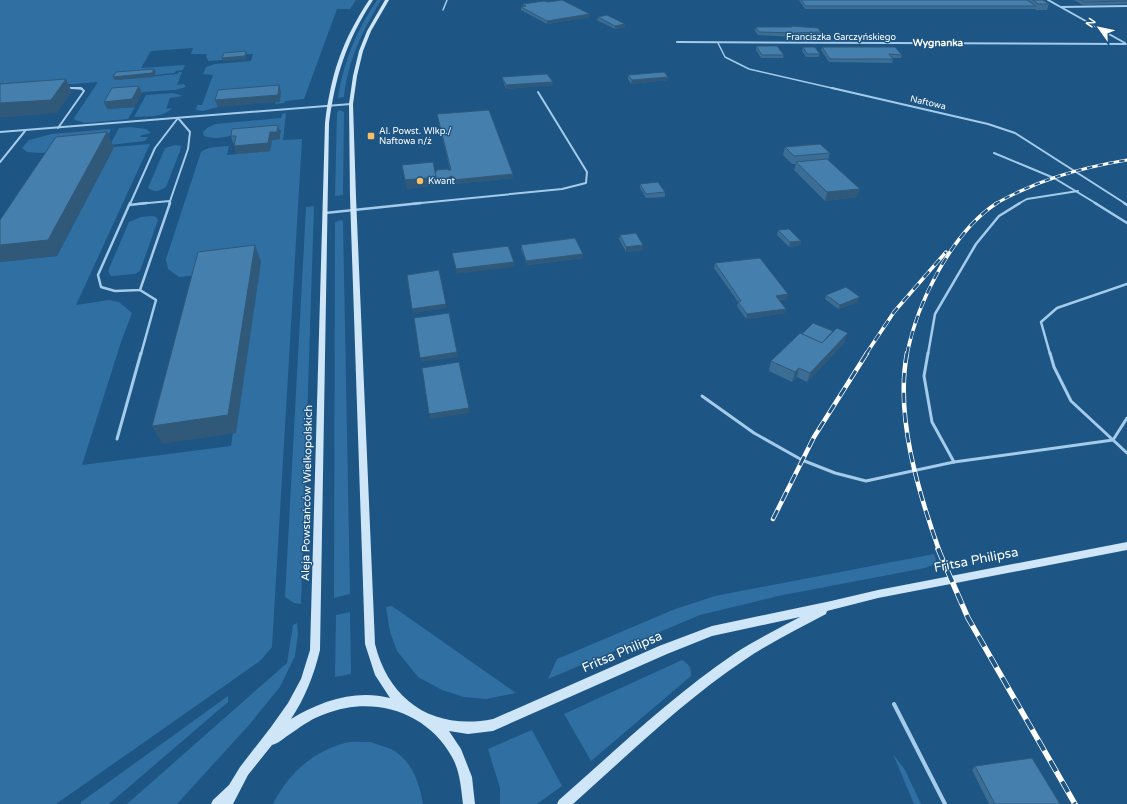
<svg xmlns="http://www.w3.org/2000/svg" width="1127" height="804" font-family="'Varela Round',sans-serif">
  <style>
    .green { fill: #306fa2 }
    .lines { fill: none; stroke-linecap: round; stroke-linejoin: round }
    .lane-far4 { stroke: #a4cbea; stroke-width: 1.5 }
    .lane-far3 { stroke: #a4cbea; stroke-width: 2 }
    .lane-far2 { stroke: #a4cbea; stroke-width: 2.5 }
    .lane-far1 { stroke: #a4cbea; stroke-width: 3 }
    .lane { stroke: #a4cbea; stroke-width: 4 }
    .street { stroke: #a4cbea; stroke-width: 2 }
    .secondary { fill: #cfe5f8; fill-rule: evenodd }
    .rail-far3-casing { stroke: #fff; stroke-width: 3 }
    .rail-far2-casing { stroke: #fff; stroke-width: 3.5 }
    .rail-far1-casing { stroke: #fff; stroke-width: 4.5 }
    .rail-casing { stroke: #fff; stroke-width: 5.5 }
    .rail-far3 { stroke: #1d5584; stroke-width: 2; stroke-dasharray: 5.5; stroke-linecap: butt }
    .rail-far2 { stroke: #1d5584; stroke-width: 2.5; stroke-dasharray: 8; stroke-linecap: butt }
    .rail-far1 { stroke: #1d5584; stroke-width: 3; stroke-dasharray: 10; stroke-linecap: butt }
    .rail { stroke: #1d5584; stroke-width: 4; stroke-dasharray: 12; stroke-linecap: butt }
    .wall { fill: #3b6d95 }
    .shaded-wall { fill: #305979 }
    .building { fill: #457fad; stroke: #305979 }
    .poi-dot { fill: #fbbe62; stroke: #1d5584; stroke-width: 1.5 }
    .labels { text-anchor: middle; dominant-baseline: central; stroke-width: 3; stroke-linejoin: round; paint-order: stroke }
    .far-street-label { font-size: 9px; fill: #fff; stroke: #1d5584 }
    .far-poi-label { font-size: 9px; fill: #fff; stroke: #1d5584; text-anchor: start }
    .far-neighbourhood-label { font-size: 10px; font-weight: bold; fill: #fff; stroke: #1d5584 }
    .street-label { font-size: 11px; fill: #fff; stroke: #1d5584 }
    .near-street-label { font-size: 13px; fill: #fff; stroke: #1d5584 }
  </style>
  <rect width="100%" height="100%" fill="#1d5584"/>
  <g class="green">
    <polygon points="0,0 356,0 350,9 337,9 304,99 285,101 284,103 275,104 276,94 221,98 218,107 203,111 196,110 197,105 202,105 213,75 203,74 206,67 215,64 251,61 253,54 225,56 223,60 208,61 206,56 207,54 191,54 193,48 151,51 141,68 185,65 183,70 176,71 174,73 155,75 155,72 115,80 177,74 179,72 182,72 177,85 184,84 186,87 175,90 143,92 107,109 135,107 128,119 85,123 75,120 74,118 98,82 0,90"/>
    <path d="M377,0H381C362,32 348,60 344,97L338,98C344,60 356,32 377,0Z"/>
    <path d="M173,93L183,96L170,98L166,109L172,108C164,118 146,116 134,117L146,95Z"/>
    <polygon points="340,110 344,112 343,195 335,196 337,112"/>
    <path d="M286,113L283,140L302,139L272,647L260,661L56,804H0V262L57,256L114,147L150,144L76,305L109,300L119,302L132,313L121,342L82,465L231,446L255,269L179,277L168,269L166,259L201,152C208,146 219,147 229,146L227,155L270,151L272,140L279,139L281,130C268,130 250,130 237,134C226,137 216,140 204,136L203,132L207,128L215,124L281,118L282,114Z"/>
    <polygon points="130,127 146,129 151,133 142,135 140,137 148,137 145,141 110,145 119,128"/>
    <polygon points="109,129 111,130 102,145 41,153 27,152 22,148 29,140 52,134"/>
    <path d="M176,145L181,146L180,151L166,187C160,191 155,193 148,188L165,148Z"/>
    <polygon points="314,206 301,604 294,603 285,597 306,207"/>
    <polygon points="153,216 156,217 158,220 140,271 135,274 111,276 108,271 129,222 141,217"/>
    <polygon points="341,220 343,221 350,594 334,598 335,222"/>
    <polygon points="934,554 937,563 925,568 778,596 700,615 548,679 557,659 675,609 715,596"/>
    <polygon points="392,606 516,693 486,699 464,697 442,690 418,677 397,651 390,632 386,607"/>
    <polygon points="350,612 351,674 335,677 336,615"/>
    <polygon points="297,623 298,634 295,656 280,687 249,725 177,804 127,804 287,663 293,625"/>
    <path d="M682,660C689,664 691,667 691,676L591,761L564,714Z"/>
    <polygon points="228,696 228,702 109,804 81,804 81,802"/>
    <polygon points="532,730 562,786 537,804 500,804 500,788 488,749"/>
    <path d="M370,742C376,744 384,746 391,749C412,760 419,782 423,804H273C288,774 312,752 345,743C352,741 362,742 370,742Z"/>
    <polygon points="893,754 905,770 921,804 914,804"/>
  </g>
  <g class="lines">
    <g class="lane-far4">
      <polyline points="443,10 447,0"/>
      <polyline points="718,43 725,57 749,69 836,89"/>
      <polyline points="67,88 82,89"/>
    </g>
    <g class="lane-far3">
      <polyline points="832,88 988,124 1015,133 1126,204"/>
      <polyline points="58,128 84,91 81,88 67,88"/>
      <polyline points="0,132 351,104"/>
      <polyline points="994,153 1054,178 1097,204"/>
      <polyline points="0,162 25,131"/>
      <polyline points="130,204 155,148 178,118 190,132 188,149 169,204"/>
      <polyline points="137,204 170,201"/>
      <polyline points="411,204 562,189 586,183 587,172 538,92"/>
      <polyline points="1018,204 1027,199 1078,191"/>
    </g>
    <g class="lane-far2">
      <polyline points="130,203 98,275 101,287 115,291 140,290 170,203"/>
      <polyline points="1095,203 1127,223"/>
      <polyline points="1124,203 1127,205"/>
      <polyline points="129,205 147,203"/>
      <polyline points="325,213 421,203"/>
      <polyline points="140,290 156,300 141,354"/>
      <polyline points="928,354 935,314 976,244 999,216 1020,203"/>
      <polyline points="1050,354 1041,322 1057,308 1127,284"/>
    </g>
    <g class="lane-far1">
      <polyline points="928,353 924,376 932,422 954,462"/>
      <polyline points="1050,353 1054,367 1071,401 1127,453"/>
      <polyline points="702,396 754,433 802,460 835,473 866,481 954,462 1113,440 1127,418"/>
      <polyline points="117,439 141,353"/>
    </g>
    <polyline class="lane" points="894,704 945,804"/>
    <g class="street">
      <polyline points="1048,0 1125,43"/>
      <polyline points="1061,7 1127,6"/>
      <polyline points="677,42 1126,44"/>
    </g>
    <path class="secondary" d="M369,0H373C346,42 336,74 329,123L320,650C314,675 305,698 291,719C320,701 356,689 390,698L375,675L365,644L350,197L349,104L353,76L359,51L367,31L385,0H389L371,31L363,51L357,76L353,104L356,197L375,644C389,701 434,731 493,719L659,646L712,626L831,601L878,590L1127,542V550L878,598L827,611L826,614C798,629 769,643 743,661C682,702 628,755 573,804H557L559,800C616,750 671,697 734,654C755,640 778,629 800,617L712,636L667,654L493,731L468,734L449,731L461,749L472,777L475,804H463C461,788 460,771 452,757C427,711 372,695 325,714C313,718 303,725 293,732C286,736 280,743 272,745L248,775L233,804H211L213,800L229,785L240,767L271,727L288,703L301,679L310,650L325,123C331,74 342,41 369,0Z"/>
    <g class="rail-far3-casing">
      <path id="rail-far3" d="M995,204C1037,180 1080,168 1127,160"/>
    </g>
    <g class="rail-far2-casing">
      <g id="rail-far2">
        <polyline points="866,354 894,312 946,252"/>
        <path d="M907,354C917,303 952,232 997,203"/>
      </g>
    </g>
    <g class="rail-far1-casing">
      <g id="rail-far1">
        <path d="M907,353C895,416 918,491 939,550"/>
        <polyline points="773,519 814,437 867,353"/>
      </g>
    </g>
    <g class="rail-casing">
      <polyline id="rail" points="938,549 968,618 1075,804"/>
    </g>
    <use href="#rail-far3" class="rail-far3"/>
    <use href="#rail-far2" class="rail-far2"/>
    <use href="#rail-far1" class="rail-far1"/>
    <use href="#rail" class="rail"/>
  </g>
  <g class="wall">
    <polygon points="799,0 1043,0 1049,4 1047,10 1036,10 1035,9 805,9"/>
    <polygon points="1074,0 1127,0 1127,4 1083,5"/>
    <polygon points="548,2 590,17 547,24 521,10 521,7 523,6 523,4"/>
    <polygon points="598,17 625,24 625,27 615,29 597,20"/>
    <polygon points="791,26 821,32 821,35 793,37 758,35 755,31 756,27 791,27"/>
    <polygon points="756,46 784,55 783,58 761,58 756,50"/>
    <polygon points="803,47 820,54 819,57 806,57 802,51"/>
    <polygon points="822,47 902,55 901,58 892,58 893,59 892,63 829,62 821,50"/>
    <polygon points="628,75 668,77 668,80 631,84 628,79"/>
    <polygon points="502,77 553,82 553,85 506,89 503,81"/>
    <polygon points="437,114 513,174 513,178 454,184 453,181 450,181 450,183 438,184 437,182 437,185 406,189 435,172 450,170"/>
    <polygon points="280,133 280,139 272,140 270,151 236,154 234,143 233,143 231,136"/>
    <polygon points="785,147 830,153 828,160 857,197 825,201 794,170 796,164 792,164 783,155"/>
    <polygon points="640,184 665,192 665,197 646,198 640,188"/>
    <polygon points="778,230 801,241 800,245 789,247 777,235"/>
    <polygon points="620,235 643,245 643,250 626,252 619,239"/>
    <polygon points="521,245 583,254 583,258 527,265 521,249"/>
    <polygon points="715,263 787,299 779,300 786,309 785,313 746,319 737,306 738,302 714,268"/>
    <polygon points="826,295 858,302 838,309 825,299"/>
    <polygon points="802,334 845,342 807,382 797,377 792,382 769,371 771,361"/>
    <polygon points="975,766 1060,804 989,804 972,770"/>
  </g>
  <g class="shaded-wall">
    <polygon points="590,14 590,17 547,24 547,21"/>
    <polygon points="625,24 625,27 615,29 615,26"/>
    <polygon points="246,51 247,55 246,60 223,61 222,58"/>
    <polygon points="154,69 156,72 154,77 115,80 113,77"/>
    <polygon points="668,77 668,80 631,84 632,80"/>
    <polygon points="66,79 72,92 57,113 0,118 0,103"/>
    <polygon points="553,82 553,85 506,89 506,85"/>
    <polygon points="279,85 281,92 280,102 218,107 215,100"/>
    <polygon points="139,86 142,93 135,107 107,109 104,102"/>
    <polygon points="278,125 280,133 280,139 272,140 270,151 236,154 234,146"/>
    <polygon points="107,132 114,147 57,256 0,262 0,245"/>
    <polygon points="513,174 513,178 454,184 453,180"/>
    <polygon points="452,176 453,181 450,181 450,183 438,184 438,180"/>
    <polygon points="436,177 437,185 406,189 405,180"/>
    <polygon points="860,189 857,197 825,201 827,192"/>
    <polygon points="801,241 800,245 789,247 790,242"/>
    <polygon points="255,245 261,262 236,433 162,444 152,426"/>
    <polygon points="643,245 643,250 626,252 626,247"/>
    <polygon points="583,254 583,258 527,265 526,261"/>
    <polygon points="514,262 514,267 456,274 456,269"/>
    <polygon points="788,294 787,299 775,300 776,296"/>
    <polygon points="860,297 858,302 838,309 840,305"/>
    <polygon points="446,304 447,308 413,313 412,309"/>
    <polygon points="786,309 785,313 746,319 747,314"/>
    <polygon points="848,333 845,342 807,382 810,373"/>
    <polygon points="457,352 458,357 421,362 420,358"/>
    <polygon points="799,368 797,377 792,382 795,372"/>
    <polygon points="469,408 470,413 430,419 429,414"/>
  </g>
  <g class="building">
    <polygon points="562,0 590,14 547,21 521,7 526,6 523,4 544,1 548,2"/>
    <polygon points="801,0 1027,0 1036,6 806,6"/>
    <polygon points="1033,0 1043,0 1049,4 1038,4"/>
    <polygon points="1081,0 1127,0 1127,1 1084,2"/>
    <polygon points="607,15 625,24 615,26 598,17"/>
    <polygon points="791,26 818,28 821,32 794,33 759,32 756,27 792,27"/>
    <polygon points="756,46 777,46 784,55 762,55"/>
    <polygon points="803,47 815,47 820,54 807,54"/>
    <polygon points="822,47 895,47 902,55 889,54 893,59 830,59"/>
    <polygon points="246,51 245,56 222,58 224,53"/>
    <polygon points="154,69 152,73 113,77 116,72"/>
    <polygon points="664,72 668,77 632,80 628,75"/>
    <polygon points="547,74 553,82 506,85 502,77"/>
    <polygon points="66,79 51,100 0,103 0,84"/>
    <polygon points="279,85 278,95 215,100 218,90"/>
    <polygon points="139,86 132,99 104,102 112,88"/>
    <polygon points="489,110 513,174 453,180 452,176 449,177 450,178 438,180 436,178 435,172 437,171 436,170 448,169 448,170 451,170 437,114"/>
    <polygon points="278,125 277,132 270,132 268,143 234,146 236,136 231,136 232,129"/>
    <polygon points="107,132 48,240 0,245 0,220 56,137"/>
    <polygon points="820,144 830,153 794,156 785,147"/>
    <polygon points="827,159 860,189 827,192 796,162"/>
    <polygon points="433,162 436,177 405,180 402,165"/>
    <polygon points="658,182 665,192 646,194 640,184"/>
    <polygon points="789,229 801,241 790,242 778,230"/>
    <polygon points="636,233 643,245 626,247 620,235"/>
    <polygon points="575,238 583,254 526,261 521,245"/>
    <polygon points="255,245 228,415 152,426 198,252"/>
    <polygon points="508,246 514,262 456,269 452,253"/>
    <polygon points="760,258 788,294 776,296 786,309 747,314 738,302 741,301 715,263"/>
    <polygon points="439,270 446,304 412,309 407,275"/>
    <polygon points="846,287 860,297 840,305 826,295"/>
    <polygon points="449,313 457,352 420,358 414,318"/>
    <polygon points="813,323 833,331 822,343 802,334"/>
    <polygon points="837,328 848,333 810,373 799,368 795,372 771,361 800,333 822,343"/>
    <polygon points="459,362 469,408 429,414 422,368"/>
    <polygon points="1032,758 1060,804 995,804 975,766"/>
  </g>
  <g class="poi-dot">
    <rect x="367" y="132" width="8" height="8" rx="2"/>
    <circle cx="420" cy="181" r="4"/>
  </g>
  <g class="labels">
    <g class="far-street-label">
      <text x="841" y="37">Franciszka Garczyńskiego</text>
      <text transform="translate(928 103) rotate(13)">Naftowa</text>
    </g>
    <g class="far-poi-label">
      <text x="379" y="131">Al. Powst. Wlkp./<tspan x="379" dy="10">Naftowa n/ż</tspan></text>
      <text x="428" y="181">Kwant</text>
    </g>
    <g class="far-neighbourhood-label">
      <text x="938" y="43">Wygnanka</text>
    </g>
    <g class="street-label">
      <text transform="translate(307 493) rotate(-89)">Aleja Powstańców Wielkopolskich</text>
    </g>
    <g class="near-street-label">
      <text transform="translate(976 560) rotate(-11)">Fritsa Philipsa</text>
      <text transform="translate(622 652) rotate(-23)">Fritsa Philipsa</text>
    </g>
  </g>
  <g transform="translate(1099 28) rotate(303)" stroke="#1d5584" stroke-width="3" paint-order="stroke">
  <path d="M0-3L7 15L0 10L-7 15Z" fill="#ffffff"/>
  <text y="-6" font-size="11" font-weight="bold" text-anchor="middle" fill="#ffffff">N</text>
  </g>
</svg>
